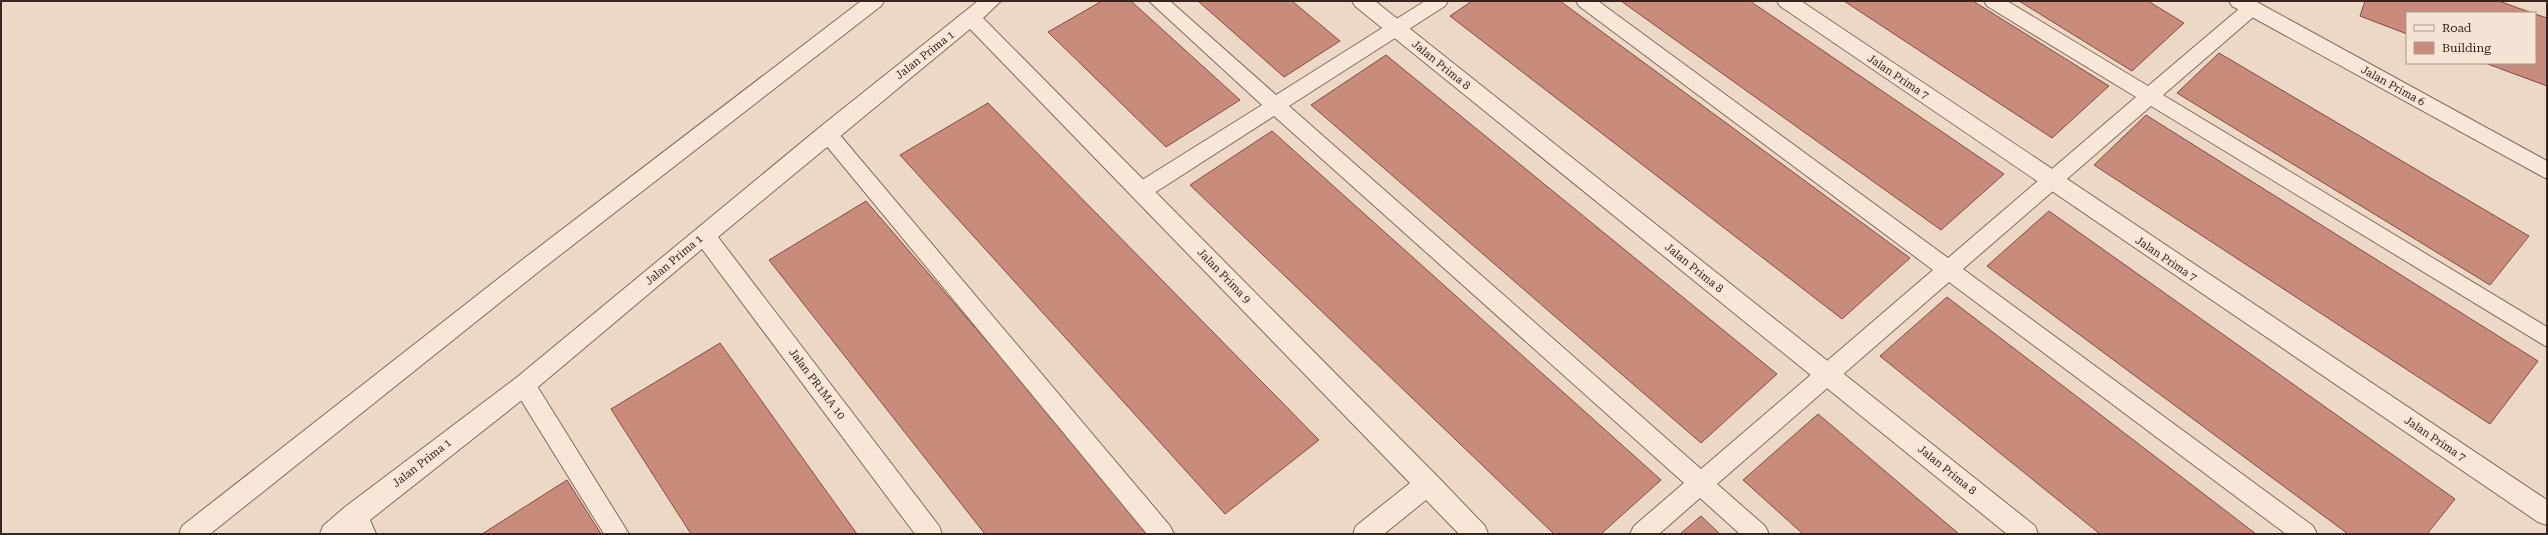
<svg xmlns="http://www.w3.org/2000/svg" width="2548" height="535" font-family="'Roboto Serif',serif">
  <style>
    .building { fill: #c98b7e; stroke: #854d44 }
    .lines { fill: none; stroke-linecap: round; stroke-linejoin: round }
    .lane-casing { stroke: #87695d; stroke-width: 2 }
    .street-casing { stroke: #87695d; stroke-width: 2 }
    .lane { fill: #f7e7d9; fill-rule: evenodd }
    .street { fill: #f7e7d9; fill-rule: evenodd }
    .labels { text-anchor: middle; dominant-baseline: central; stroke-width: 4; stroke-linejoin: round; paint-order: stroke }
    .street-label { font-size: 11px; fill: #382520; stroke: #f4e4d6 }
  </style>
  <rect width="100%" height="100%" fill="#ecd8c6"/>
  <g class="building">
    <polygon points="1102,1 1131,1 1240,100 1166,147 1048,32"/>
    <polygon points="1198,1 1292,1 1340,41 1284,77"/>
    <polygon points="1472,1 1560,1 1910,258 1842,319 1450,16"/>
    <polygon points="1621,1 1750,1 2004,174 1941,230"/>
    <polygon points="1844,1 1973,1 2109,86 2052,138"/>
    <polygon points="2019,1 2148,1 2184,23 2132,71"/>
    <polygon points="2365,1 2499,1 2532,13 2407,13 2407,34 2360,16"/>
    <polygon points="2535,14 2547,18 2547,86 2485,63 2535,63"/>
    <polygon points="2219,53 2529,236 2490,285 2177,93"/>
    <polygon points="1386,55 1777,374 1701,443 1311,105"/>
    <polygon points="988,103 1319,440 1225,514 900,155"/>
    <polygon points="2146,115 2538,361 2490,424 2094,165"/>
    <polygon points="1272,131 1661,480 1601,534 1554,534 1190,185"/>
    <polygon points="866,201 1153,534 985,534 769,260"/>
    <polygon points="2049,211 2455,499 2427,534 2348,534 1987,266"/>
    <polygon points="1947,297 2256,534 2100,534 1880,356"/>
    <polygon points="720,343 857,534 691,534 611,409"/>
    <polygon points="1818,414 1959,534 1803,534 1743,480"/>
    <polygon points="567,480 601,534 482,534"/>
    <polygon points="1701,516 1720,534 1680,534"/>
  </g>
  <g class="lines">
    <g class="lane-casing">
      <g id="lane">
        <polygon points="1149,1 1170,1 1276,95 1425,1 1448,1 1445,6 1289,106 1701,469 1933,270 1579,6 1576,1 1598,1 1948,258 2136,97 1987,6 1984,1 2007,1 2148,86 2246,3 2252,1 2258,3 2261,8 2258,13 2163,95 2547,327 2547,347 2151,106 1963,269 2313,526 2317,534 2286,534 1949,282 1717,484 1765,526 1769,534 1740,534 1700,498 1659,534 1630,534 1634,526 1684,483 1274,116 1148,197 1141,199 1134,197 1131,191 1134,185 1262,105"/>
        <polygon points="827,126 834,128 1170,526 1174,534 1147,534 820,138 817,133 820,128"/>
        <polygon points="524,375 532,378 629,534 604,534 516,392 513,385 516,378"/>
      </g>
    </g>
    <g class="street-casing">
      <g id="street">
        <polygon points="861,1 884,1 881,6 542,269 210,534 179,534 182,526 526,257"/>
        <polygon points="978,1 1001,1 983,18 1437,476 1485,526 1488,534 1459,534 1426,500 1384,534 1353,534 1356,526 1410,483 970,29 718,237 939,526 942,534 915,534 702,249 532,392 370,520 376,534 320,534 323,526 345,507 516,378 820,127"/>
        <polygon points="1352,1 1375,1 2035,526 2038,534 2007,534 1355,6"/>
        <polygon points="1777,1 1801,1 2547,500 2547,525 2538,522 1780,6"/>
        <polygon points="2229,1 2255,1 2547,161 2547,179 2232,6"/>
      </g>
    </g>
    <use href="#lane" class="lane"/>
    <use href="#street" class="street"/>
  </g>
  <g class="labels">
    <g class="street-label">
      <text transform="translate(925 55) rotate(-38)">Jalan Prima 1</text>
      <text transform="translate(1441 65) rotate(39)">Jalan Prima 8</text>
      <text transform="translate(1898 77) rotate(34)">Jalan Prima 7</text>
      <text transform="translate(2393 86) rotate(29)">Jalan Prima 6</text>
      <text transform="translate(2166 259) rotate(34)">Jalan Prima 7</text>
      <text transform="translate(674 260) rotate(-40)">Jalan Prima 1</text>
      <text transform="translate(1694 268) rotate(39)">Jalan Prima 8</text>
      <text transform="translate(1224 276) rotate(46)">Jalan Prima 9</text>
      <text transform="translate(817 384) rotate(53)">Jalan PR1MA 10</text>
      <text transform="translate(2435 439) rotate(34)">Jalan Prima 7</text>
      <text transform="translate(422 463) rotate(-38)">Jalan Prima 1</text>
      <text transform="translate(1947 470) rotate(39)">Jalan Prima 8</text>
    </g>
  </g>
  <rect width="2548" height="535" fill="none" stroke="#382520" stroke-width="4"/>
  <rect x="2406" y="12" width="130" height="52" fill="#f4e4d6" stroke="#a9988d"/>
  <rect x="2414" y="25" width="20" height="6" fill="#f7e7d9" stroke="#a9988d"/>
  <text x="2442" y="32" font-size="12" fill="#382520">Road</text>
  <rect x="2414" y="42" width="20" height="12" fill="#c98b7e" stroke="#a9988d"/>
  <text x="2442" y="52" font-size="12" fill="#382520">Building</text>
</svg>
